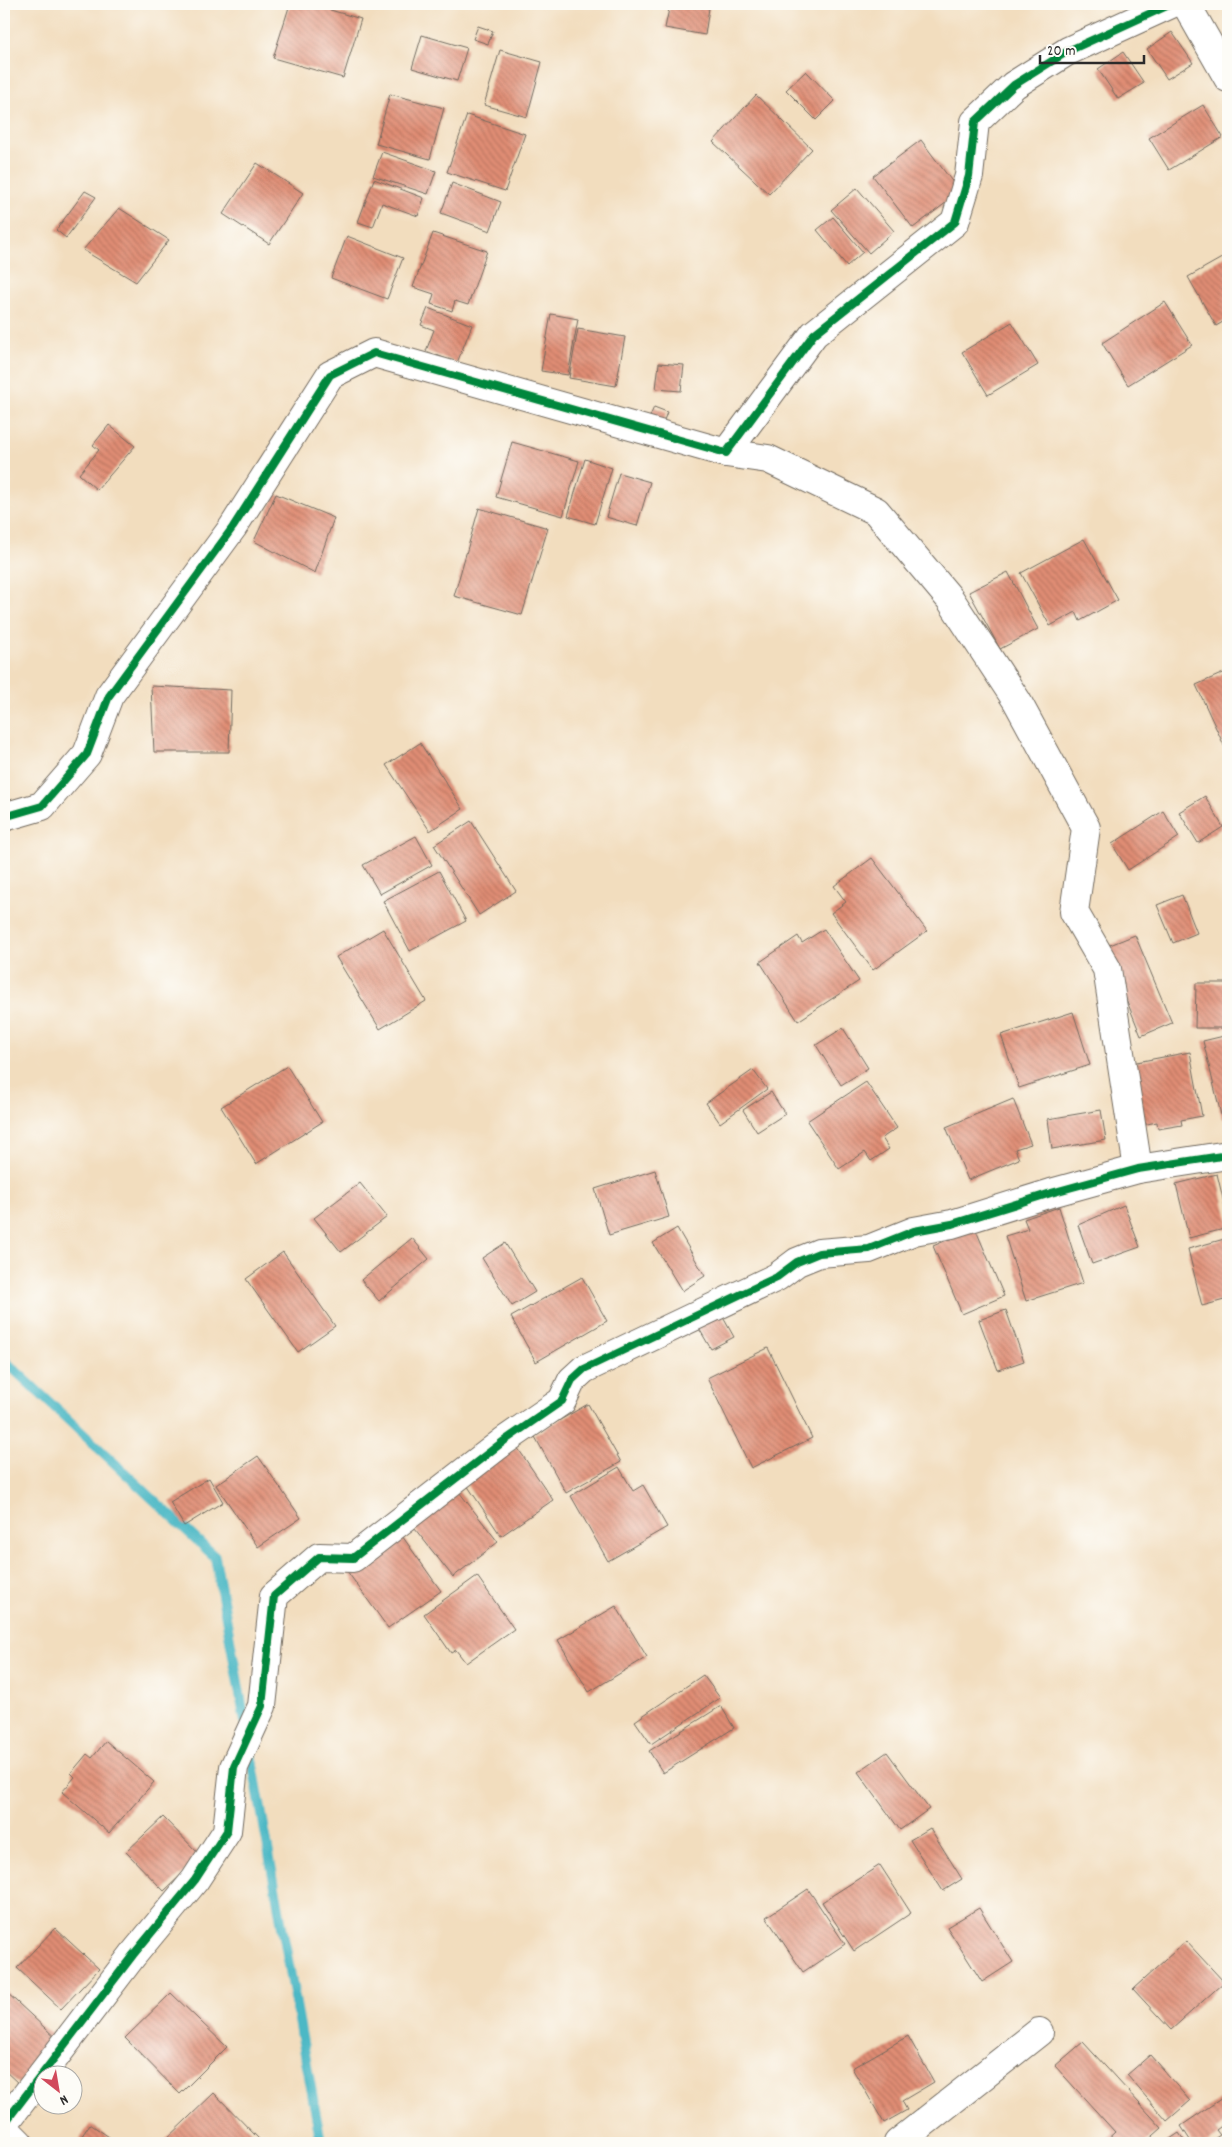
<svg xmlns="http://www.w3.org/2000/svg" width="1232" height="2147" font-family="Dekko,sans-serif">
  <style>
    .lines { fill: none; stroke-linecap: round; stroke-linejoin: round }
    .stream { stroke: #4bb8c5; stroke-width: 10 }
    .building { fill: url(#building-back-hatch) }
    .minor-casing { stroke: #71695e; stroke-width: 30 }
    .minor { stroke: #fff; stroke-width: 28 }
    .cycleway-casing { stroke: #fdfcf7; stroke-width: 11 }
    .cycleway { stroke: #00873e; stroke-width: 8 }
  </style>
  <defs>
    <pattern id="building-back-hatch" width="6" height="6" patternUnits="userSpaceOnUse" patternTransform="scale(1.25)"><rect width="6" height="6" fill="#e08d74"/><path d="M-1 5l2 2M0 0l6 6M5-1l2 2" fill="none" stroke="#b6735f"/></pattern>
  </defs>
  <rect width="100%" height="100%" fill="#fdfcf7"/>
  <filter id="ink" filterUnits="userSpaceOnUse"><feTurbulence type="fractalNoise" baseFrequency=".02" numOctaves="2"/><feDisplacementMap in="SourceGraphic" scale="10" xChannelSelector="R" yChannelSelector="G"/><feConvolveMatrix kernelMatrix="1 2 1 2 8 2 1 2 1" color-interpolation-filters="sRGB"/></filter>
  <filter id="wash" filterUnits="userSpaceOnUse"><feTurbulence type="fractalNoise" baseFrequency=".0096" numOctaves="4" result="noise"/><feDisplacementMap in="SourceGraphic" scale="20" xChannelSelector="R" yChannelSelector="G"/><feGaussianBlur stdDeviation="1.12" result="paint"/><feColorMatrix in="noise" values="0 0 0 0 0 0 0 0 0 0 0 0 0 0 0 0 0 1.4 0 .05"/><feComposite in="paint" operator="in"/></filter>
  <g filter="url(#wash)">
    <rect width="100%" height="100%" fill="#f2ddbe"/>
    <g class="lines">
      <g class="stream">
        <polyline points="4,1360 215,1557 246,1727"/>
        <polyline points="250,1748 321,2143"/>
      </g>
    </g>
    <g id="blocks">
      <g class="building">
        <polygon points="290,4 310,4 361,19 343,78 273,58"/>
        <polygon points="670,4 686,4 709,8 705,35 665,28"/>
        <polygon points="478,26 493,31 488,44 473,39"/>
        <polygon points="1172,32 1193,63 1167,79 1147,49"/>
        <polygon points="422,35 467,48 457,81 412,68"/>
        <polygon points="500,50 542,62 527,117 484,105"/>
        <polygon points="1123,52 1144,83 1118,99 1098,69"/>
        <polygon points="806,71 835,101 816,120 786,90"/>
        <polygon points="390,94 444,108 430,159 376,144"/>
        <polygon points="756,95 812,149 769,194 713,142"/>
        <polygon points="1203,105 1223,137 1169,170 1149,138"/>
        <polygon points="467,115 525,134 505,191 447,172"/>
        <polygon points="921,140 960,192 913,228 873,176"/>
        <polygon points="382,152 436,171 428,194 373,176"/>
        <polygon points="257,163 303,193 269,244 223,214"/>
        <polygon points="374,179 424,198 418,216 382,203 373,227 358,222"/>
        <polygon points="452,183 501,202 490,231 441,213"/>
        <polygon points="857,188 894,231 869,253 831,210"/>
        <polygon points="85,191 96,197 66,238 56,230"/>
        <polygon points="119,208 169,240 136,282 83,250"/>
        <polygon points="833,217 863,252 847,266 817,230"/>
        <polygon points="433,233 487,251 468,305 455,301 452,311 431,304 434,294 413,287"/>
        <polygon points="347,236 403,258 387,299 331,278"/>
        <polygon points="1227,255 1228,319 1216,326 1188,277"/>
        <polygon points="1165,302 1192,345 1128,385 1102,343"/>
        <polygon points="428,308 472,325 457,363 426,351 434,330 421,325"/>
        <polygon points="551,314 578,319 568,375 541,371"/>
        <polygon points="1012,322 1038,365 988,395 962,352"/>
        <polygon points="578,329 625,337 616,386 569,378"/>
        <polygon points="659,363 684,365 681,391 656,389"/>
        <polygon points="654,407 667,412 662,426 648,421"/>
        <polygon points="109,425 135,446 97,490 79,474 99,450 93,445"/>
        <polygon points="512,442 579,461 563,516 496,497"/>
        <polygon points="585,459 612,468 595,524 568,516"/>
        <polygon points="619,473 650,482 637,526 606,517"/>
        <polygon points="276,494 334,518 315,573 254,541"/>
        <polygon points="479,508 548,528 522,615 454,596"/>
        <polygon points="1084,539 1118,600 1080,621 1076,612 1050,626 1021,573"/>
        <polygon points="1008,572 1038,629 1000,649 969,592"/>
        <polygon points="1228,671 1228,754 1196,685"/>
        <polygon points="151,686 231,690 229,752 154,752"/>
        <polygon points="420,743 463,809 430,831 386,765"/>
        <polygon points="1205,796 1223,827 1198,843 1179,812"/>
        <polygon points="1163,811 1179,837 1128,870 1112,844"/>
        <polygon points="471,821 516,891 479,915 434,845"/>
        <polygon points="416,836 432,865 380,894 363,865"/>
        <polygon points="872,858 927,931 873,970 831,913 846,902 834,886"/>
        <polygon points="439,871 466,921 410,951 383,901"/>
        <polygon points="1182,895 1197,933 1173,943 1157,905"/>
        <polygon points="383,929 426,1001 380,1029 336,957"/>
        <polygon points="824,929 859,981 798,1021 760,962 798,936 802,943"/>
        <polygon points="1135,935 1172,1023 1141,1036 1105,947"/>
        <polygon points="1196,983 1228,983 1228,1028 1195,1028"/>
        <polygon points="1073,1012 1090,1065 1019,1088 1001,1035"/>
        <polygon points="843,1028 868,1068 841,1085 816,1045"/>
        <polygon points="1228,1035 1228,1118 1222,1119 1203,1041"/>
        <polygon points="1190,1052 1202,1116 1181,1120 1182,1125 1158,1129 1157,1122 1137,1126 1126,1064"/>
        <polygon points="287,1066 322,1122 256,1164 221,1107"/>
        <polygon points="753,1070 767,1089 720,1123 706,1103"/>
        <polygon points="866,1082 897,1128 882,1138 889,1149 871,1161 865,1152 839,1169 807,1121"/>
        <polygon points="771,1092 785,1114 757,1132 743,1110"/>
        <polygon points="1013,1099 1031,1144 1015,1149 1019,1159 968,1180 946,1127"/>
        <polygon points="1101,1110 1106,1140 1052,1149 1048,1119"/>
        <polygon points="655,1170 669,1217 609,1235 595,1189"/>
        <polygon points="1217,1174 1228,1219 1228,1228 1189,1238 1176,1184"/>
        <polygon points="360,1183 387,1217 341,1252 314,1218"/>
        <polygon points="1124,1205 1140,1247 1092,1264 1078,1225"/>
        <polygon points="1059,1207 1083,1283 1026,1301 1005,1236 1028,1229 1024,1219"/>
        <polygon points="677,1228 705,1276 682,1291 653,1243"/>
        <polygon points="975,1228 1004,1296 962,1314 933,1246"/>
        <polygon points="412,1238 429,1259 379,1301 361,1280"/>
        <polygon points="1228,1238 1228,1299 1202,1306 1188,1249"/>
        <polygon points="505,1243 535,1292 512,1306 482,1258"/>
        <polygon points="283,1252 335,1326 298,1352 246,1279"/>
        <polygon points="582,1277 607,1321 536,1362 511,1317"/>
        <polygon points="1006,1310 1024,1361 998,1370 979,1320"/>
        <polygon points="720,1312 734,1337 711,1349 697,1325"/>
        <polygon points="768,1348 812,1438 751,1468 707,1378"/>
        <polygon points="588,1404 621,1462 566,1493 534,1435"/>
        <polygon points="517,1447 553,1500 501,1536 465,1482"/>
        <polygon points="258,1456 301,1518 258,1547 216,1485"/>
        <polygon points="619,1467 633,1491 643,1485 667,1527 608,1561 571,1496"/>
        <polygon points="209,1478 223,1502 184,1526 170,1502"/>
        <polygon points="456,1488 498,1542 453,1577 411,1524"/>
        <polygon points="400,1533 441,1591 388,1628 347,1571"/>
        <polygon points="477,1576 514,1629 466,1663 456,1650 451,1653 424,1614"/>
        <polygon points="616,1606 647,1657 589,1692 558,1640"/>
        <polygon points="703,1675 720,1698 651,1744 635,1721"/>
        <polygon points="721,1706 734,1728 663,1773 649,1751"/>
        <polygon points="106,1741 154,1782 109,1833 62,1792 75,1777 71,1773 87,1754 92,1758"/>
        <polygon points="887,1752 929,1809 900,1830 858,1772"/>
        <polygon points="163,1817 201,1856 164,1891 126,1852"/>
        <polygon points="930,1828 962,1879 943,1891 910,1840"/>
        <polygon points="880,1865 911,1913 854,1951 822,1902"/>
        <polygon points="808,1889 845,1944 803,1972 766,1917"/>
        <polygon points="979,1908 1013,1962 982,1982 947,1927"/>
        <polygon points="55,1928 99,1969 61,2009 17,1968"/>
        <polygon points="1186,1941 1224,1982 1171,2030 1133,1989"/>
        <polygon points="4,1990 59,2041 19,2084 4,2070"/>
        <polygon points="171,1993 227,2047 180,2094 125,2038"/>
        <polygon points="908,2036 934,2082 902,2101 907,2110 884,2123 852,2068"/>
        <polygon points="1083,2042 1162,2128 1145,2143 1103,2143 1115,2132 1055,2066"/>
        <polygon points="1150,2055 1190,2101 1167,2121 1127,2075"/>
        <polygon points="214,2093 259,2139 254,2143 162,2143"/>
        <polygon points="1228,2094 1228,2121 1216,2130 1220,2135 1208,2143 1192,2143 1181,2126"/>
        <polygon points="90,2124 118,2143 77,2143"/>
        <polygon points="1179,2133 1186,2143 1164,2143"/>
      </g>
    </g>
  </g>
  <g filter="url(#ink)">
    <use href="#blocks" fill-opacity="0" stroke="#71695e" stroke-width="1"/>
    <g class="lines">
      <g class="minor-casing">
        <g id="minor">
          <polyline points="1186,4 1228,78"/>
          <polyline points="726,453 768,459 876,511 950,599 1017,701 1086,828 1074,912 1107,969 1138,1169"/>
          <polyline points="4,817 42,806 87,754 109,696 233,527 330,375 374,353 726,453 814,334 955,222 969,176 975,122 1014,85 1068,51 1171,4"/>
          <polyline points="4,2124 133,1955 195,1880 227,1831 234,1767 262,1706 274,1596 319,1557 353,1558 504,1441 562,1401 572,1380 584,1369 777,1277 797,1262 819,1253 869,1249 914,1231 952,1224 1051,1193 1138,1169 1228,1155"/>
          <polyline points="4,2128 19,2143"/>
          <polyline points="898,2143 1039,2032"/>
        </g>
      </g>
      <use href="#minor" class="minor"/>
      <g class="cycleway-casing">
        <g id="cycleway">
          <polyline points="4,817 42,806 87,754 109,696 233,527 330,375 374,353 726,453 814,334 955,222 969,176 975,122 1014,85 1068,51 1171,4"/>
          <polyline points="4,2124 133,1955 195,1880 227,1831 234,1767 262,1706 274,1596 319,1557 353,1558 504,1441 562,1401 572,1380 584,1369 777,1277 797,1262 819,1253 869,1249 914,1231 952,1224 1051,1193 1138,1169 1228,1155"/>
        </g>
      </g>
      <use href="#cycleway" class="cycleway"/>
    </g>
  </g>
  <rect width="1232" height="2147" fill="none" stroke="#fdfcf7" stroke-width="20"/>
  <g transform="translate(58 2090) rotate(149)"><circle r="24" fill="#fdfcf7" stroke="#a9a8a5"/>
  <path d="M0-4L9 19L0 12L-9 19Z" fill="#d1495b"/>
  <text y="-8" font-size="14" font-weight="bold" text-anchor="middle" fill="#2b2b2b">N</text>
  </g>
  <path d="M1040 55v8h104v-8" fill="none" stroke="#2b2b2b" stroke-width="2.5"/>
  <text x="1047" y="55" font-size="15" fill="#2b2b2b" stroke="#fdfcf7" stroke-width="4" paint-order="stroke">20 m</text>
</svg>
